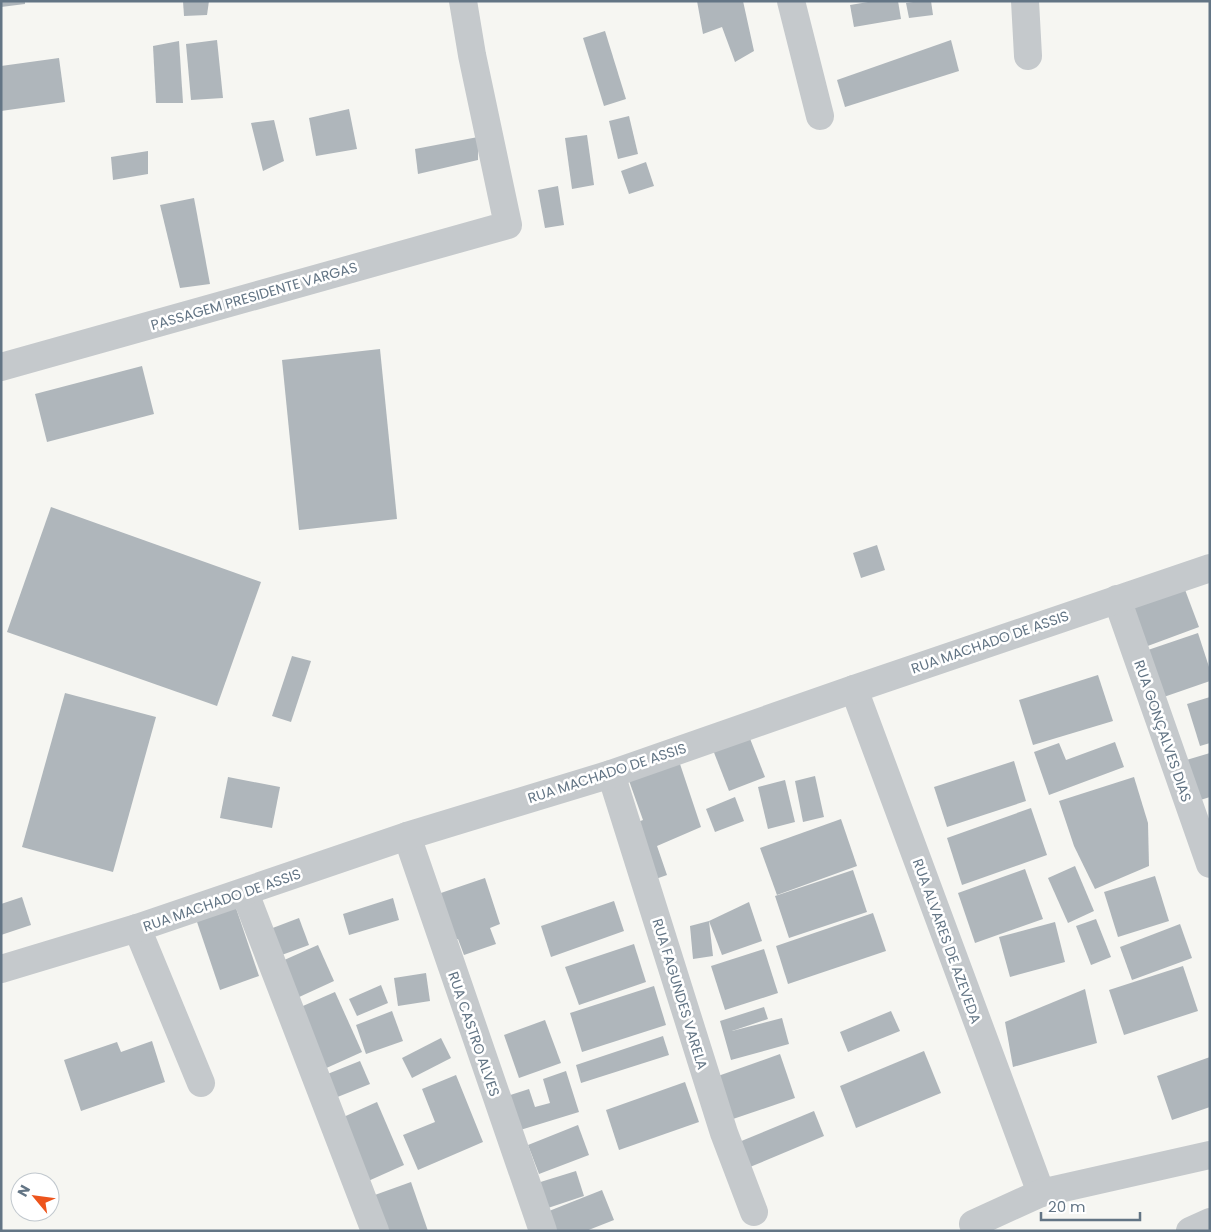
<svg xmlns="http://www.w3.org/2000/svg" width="1211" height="1232" font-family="Poppins,sans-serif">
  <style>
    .building { fill: #afb6bb }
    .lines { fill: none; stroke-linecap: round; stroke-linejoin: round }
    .minor { stroke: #c5c9cc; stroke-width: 28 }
    .labels { text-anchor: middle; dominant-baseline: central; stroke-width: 5; stroke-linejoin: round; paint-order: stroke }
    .street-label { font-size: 14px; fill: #637585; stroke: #fff }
  </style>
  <rect width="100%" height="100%" fill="#f6f6f2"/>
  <g class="building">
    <polygon points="1,1 25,1 25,4 1,7"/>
    <polygon points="183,1 209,1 207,15 184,16"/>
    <polygon points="697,1 743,1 754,51 735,62 722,27 703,34"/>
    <polygon points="874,1 898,1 901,19 854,27 850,5"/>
    <polygon points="920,1 931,1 933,15 909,18 906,3"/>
    <polygon points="605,31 626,99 604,106 583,38"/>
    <polygon points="217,40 223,98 191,100 186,44"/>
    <polygon points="951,40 959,71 845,107 837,80"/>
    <polygon points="179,41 183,103 156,103 153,46"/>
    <polygon points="59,58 65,102 1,111 1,66"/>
    <polygon points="349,109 357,149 316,156 309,118"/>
    <polygon points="629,116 638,154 618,159 609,121"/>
    <polygon points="274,120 284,161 263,171 251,123"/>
    <polygon points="587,135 594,185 572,189 565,138"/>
    <polygon points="478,137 478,160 418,174 415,149"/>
    <polygon points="148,151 148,174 113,180 111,157"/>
    <polygon points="646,162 654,186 629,194 621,171"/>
    <polygon points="558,186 564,225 545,228 538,190"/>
    <polygon points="194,198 210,284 180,288 160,205"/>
    <polygon points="380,349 397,519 299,530 282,360"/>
    <polygon points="142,366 154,414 47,442 35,394"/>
    <polygon points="51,507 261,582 217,706 7,632"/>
    <polygon points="877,545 885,570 861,578 853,553"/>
    <polygon points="1184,587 1199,627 1145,647 1130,606"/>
    <polygon points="1198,633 1210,670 1210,681 1158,699 1142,652"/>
    <polygon points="292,656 311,661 291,722 272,716"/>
    <polygon points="1098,675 1113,721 1033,745 1019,700"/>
    <polygon points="65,693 156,717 113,872 22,847"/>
    <polygon points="1210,697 1210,743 1200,746 1187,704"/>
    <polygon points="749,736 765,777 729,791 713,750"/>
    <polygon points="1115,742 1124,767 1049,795 1034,752 1059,743 1066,760"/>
    <polygon points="1210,753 1210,797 1194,802 1183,761"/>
    <polygon points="678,758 701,827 657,846 667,875 650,881 635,823 643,820 627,775"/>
    <polygon points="1014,761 1026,801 947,827 934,787"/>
    <polygon points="815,776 824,817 803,822 795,781"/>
    <polygon points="228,777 280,787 272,828 220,818"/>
    <polygon points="1134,777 1148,823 1149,866 1095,889 1074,846 1059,801"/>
    <polygon points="785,780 795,822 768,829 758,787"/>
    <polygon points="735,797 744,821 715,832 706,809"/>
    <polygon points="1031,808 1047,855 962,885 947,838"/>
    <polygon points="841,819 857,866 777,895 760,848"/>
    <polygon points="1075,866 1094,911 1068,923 1048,878"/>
    <polygon points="1025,869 1043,919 975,943 958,893"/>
    <polygon points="853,870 867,912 789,938 775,896"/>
    <polygon points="1155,876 1169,921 1118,937 1104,892"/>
    <polygon points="485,878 500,924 490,928 496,944 464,955 458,939 451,941 435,895"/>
    <polygon points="22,897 31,925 1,935 1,904"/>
    <polygon points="393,898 399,920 349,935 343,914"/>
    <polygon points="614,901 624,931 551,957 541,926"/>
    <polygon points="749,902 762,941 722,955 709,921"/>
    <polygon points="235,905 259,976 220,990 196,919"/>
    <polygon points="873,913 886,951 788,984 776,946"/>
    <polygon points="299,918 309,945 279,956 270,929"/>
    <polygon points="1096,919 1111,957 1091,965 1076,926"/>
    <polygon points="709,921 713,956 693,959 690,926"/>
    <polygon points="1055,922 1065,962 1010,977 999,937"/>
    <polygon points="1180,924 1192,958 1132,980 1120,947"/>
    <polygon points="634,944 646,982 579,1005 565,967"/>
    <polygon points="318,945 334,981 297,998 282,961"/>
    <polygon points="764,949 778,993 725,1010 711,966"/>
    <polygon points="1183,966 1198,1011 1124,1035 1109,990"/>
    <polygon points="426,973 430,1001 398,1006 394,978"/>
    <polygon points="381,985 388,1003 357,1016 349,999"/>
    <polygon points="654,986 666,1025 582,1052 570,1013"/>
    <polygon points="1085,989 1097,1043 1013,1067 1005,1022"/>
    <polygon points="335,992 362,1052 322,1070 296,1009"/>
    <polygon points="764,1007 768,1019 732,1031 782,1018 789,1044 731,1060 720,1021"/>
    <polygon points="392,1011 403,1041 366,1054 356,1025"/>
    <polygon points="891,1011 900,1031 848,1052 840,1032"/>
    <polygon points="545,1020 561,1063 519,1078 504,1035"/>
    <polygon points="663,1036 669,1055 581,1083 576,1065"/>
    <polygon points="441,1038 451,1058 412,1078 402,1058"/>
    <polygon points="152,1041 165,1082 81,1111 64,1060 117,1042 121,1052"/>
    <polygon points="924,1051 941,1093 856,1128 840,1086"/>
    <polygon points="780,1054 795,1098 733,1119 718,1076"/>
    <polygon points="1210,1057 1210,1107 1172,1120 1157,1076"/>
    <polygon points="360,1061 370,1084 335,1098 325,1075"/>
    <polygon points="566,1071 579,1112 517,1131 507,1096 529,1089 535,1107 550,1103 543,1079"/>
    <polygon points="456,1075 483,1142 418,1170 403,1135 435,1122 422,1089"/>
    <polygon points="685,1082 699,1122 619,1150 606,1110"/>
    <polygon points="377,1102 404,1165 366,1182 339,1119"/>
    <polygon points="814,1111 824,1136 750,1167 739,1142"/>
    <polygon points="578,1125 589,1155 539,1174 528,1145"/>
    <polygon points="576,1171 584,1196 542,1210 534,1184"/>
    <polygon points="411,1182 428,1231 385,1231 372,1196"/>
    <polygon points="602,1190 614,1220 586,1231 556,1231 549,1211"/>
  </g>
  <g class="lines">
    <g class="minor">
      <polyline points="791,1 820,116"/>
      <polyline points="1025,1 1028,56"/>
      <polyline points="1,367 508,225 472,55 463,1"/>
      <polyline points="1117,599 1210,864"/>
      <polyline points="854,689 1041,1193"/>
      <polyline points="611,774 724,1133 754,1212"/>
      <polyline points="407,836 543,1231"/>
      <polyline points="245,893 375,1231"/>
      <polyline points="137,928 201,1083"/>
      <polyline points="1,969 137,928 407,836 611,774 854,689 1210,568"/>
      <polyline points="973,1224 1041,1193 1210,1155"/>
      <polyline points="1190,1231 1210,1222"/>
    </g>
  </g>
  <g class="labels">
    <g class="street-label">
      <text transform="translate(254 296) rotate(-16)">PASSAGEM PRESIDENTE VARGAS</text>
      <text transform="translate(990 642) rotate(-19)">RUA MACHADO DE ASSIS</text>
      <text transform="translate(1163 731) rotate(71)">RUA GONÇALVES DIAS</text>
      <text transform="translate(607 773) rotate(-18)">RUA MACHADO DE ASSIS</text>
      <text transform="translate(222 900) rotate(-19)">RUA MACHADO DE ASSIS</text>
      <text transform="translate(947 941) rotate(70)">RUA ALVARES DE AZEVEDA</text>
      <text transform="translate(680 994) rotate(73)">RUA FAGUNDES VARELA</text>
      <text transform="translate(474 1034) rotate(71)">RUA CASTRO ALVES</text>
    </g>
  </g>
  <rect width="1211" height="1232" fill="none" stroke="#637585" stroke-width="5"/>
  <g transform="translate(35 1197) rotate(299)"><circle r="24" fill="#ffffff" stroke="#c1c8ce"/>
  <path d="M0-4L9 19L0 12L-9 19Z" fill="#ed541c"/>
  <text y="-8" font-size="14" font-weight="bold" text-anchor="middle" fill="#637585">N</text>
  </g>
  <path d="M1041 1212v8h99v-8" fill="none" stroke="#637585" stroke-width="2.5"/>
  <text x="1048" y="1212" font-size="15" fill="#637585" stroke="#ffffff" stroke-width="4" paint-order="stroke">20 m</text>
</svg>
